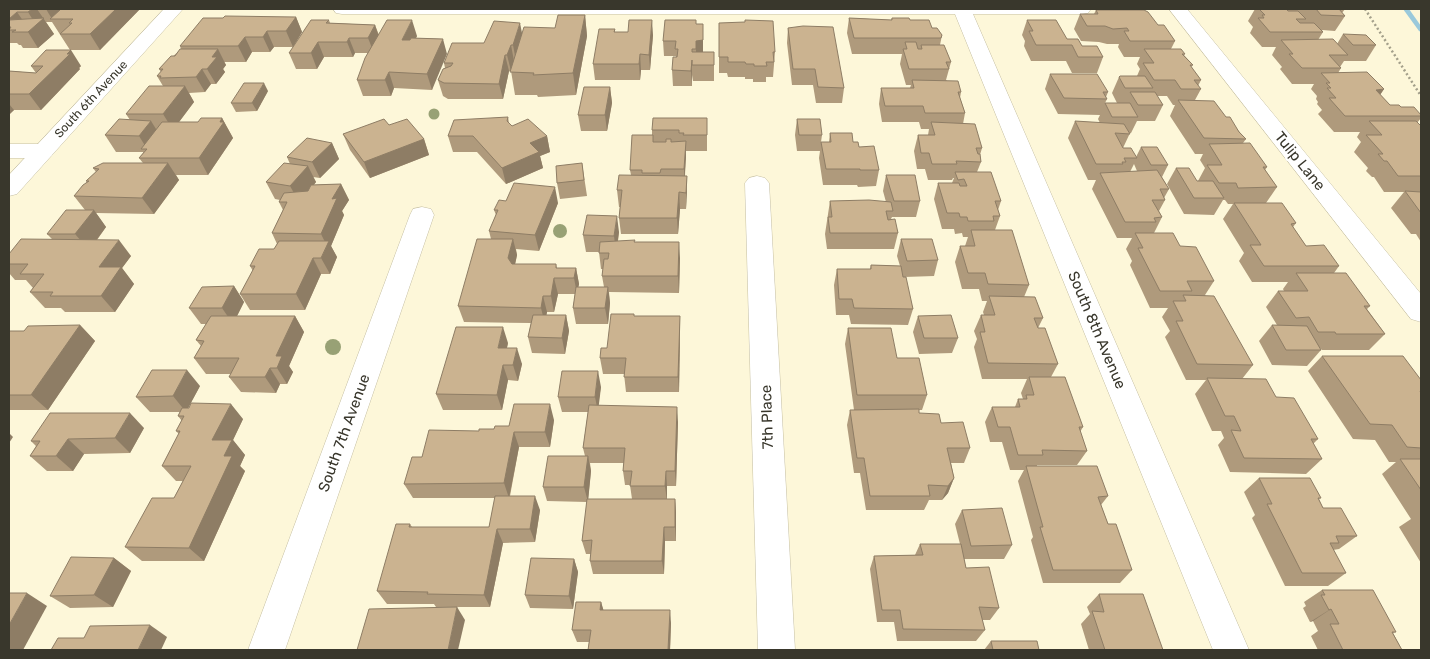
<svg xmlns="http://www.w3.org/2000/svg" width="1430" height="659" font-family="Rubik,sans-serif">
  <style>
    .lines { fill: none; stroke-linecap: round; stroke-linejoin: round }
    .stream { fill: #9ac9db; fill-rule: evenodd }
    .minor-casing { stroke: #c5bfa3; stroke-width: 1 }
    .tertiary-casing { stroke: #c5bfa3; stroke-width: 1 }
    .path { stroke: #a39f8a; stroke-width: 2.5; stroke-dasharray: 2 2.5; stroke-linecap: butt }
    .minor { fill: #fff; fill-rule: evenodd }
    .tertiary { fill: #fff; fill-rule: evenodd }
    .tree { fill: #98a175 }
    .wall { fill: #af9a7c; fill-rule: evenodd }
    .shaded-wall { fill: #8e7d65 }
    .building { fill: #cbb390; stroke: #8e7d65 }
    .labels { text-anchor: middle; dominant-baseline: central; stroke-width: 4.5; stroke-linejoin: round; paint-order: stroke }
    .far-street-label { font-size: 12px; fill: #39372c; stroke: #fff }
    .street-label { font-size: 15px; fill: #39372c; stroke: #fff }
  </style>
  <rect width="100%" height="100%" fill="#fdf7d9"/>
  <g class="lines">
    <polygon class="stream" points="1403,9 1409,9 1421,26 1421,32 1419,31"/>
    <g class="minor-casing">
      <g id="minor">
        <polygon points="333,9 1091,9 1088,13 1082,14 973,14 1249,650 1213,650 955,14 342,14 336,13"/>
        <polygon points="1169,9 1187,9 1421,294 1421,322 1411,319"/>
        <polygon points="9,144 43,144 51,146 54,151 51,156 43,158 9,158"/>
        <polygon points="757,176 765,178 769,183 795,650 758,650 745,183 749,178"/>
        <polygon points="422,207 431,209 434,215 285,650 248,650 410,215 413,209"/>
      </g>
    </g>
    <g class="tertiary-casing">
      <polygon id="tertiary" points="164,9 183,9 17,194 9,196 9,175"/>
    </g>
    <polyline class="path" points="1365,9 1421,96"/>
    <use href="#minor" class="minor"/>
    <use href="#tertiary" class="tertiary"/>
  </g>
  <g class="tree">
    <circle cx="434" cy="114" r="5.5"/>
    <circle cx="560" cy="231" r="7"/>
    <circle cx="333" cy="347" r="8"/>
  </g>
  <g class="wall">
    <polygon points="9,9 140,9 100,50 70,50 52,22 46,22 54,34 38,48 23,48 21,45 19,45 17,43 9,43"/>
    <polygon points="1255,9 1345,9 1342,13 1345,16 1335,31 1322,30 1323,32 1318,40 1337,44 1343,34 1376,45 1366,61 1344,61 1340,67 1341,68 1338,73 1384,89 1380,95 1390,105 1401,107 1421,115 1421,118 1417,123 1421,126 1421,242 1416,234 1411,234 1391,208 1404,192 1384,192 1374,177 1372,177 1366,171 1368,168 1354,152 1361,142 1357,137 1360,132 1334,132 1318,114 1322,110 1317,104 1318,102 1316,99 1317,96 1311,89 1314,84 1292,84 1280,69 1282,67 1272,55 1276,47 1262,47 1250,33 1253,27 1248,21"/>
    <path d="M1096,10L1158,25L1175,41L1171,49L1185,54L1184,55L1193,65L1191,67L1201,80L1198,86L1201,89L1195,100L1226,117L1246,139L1243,143L1267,167L1265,170L1277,187L1266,203L1296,223L1293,227L1306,246L1339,266L1334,273L1370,306L1367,309L1385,334L1369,350H1322L1320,348L1321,350L1307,366L1272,365L1259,341L1272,325H1277L1266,307L1278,291H1284L1283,289L1288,282H1252L1239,261L1244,253L1223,219L1233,204H1228L1225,200H1223L1214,215L1184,214L1167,184L1176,168L1197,181H1198L1205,168L1200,160L1203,154H1195L1170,116L1175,105H1173L1167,96H1157L1163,105L1155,121H1137L1131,133H1130L1123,148L1136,157L1141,147L1168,165L1162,177L1169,189L1164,198L1165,200L1159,211L1162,217L1154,233L1180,246L1214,281L1205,295L1253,365L1242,379L1276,397L1318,439L1313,444L1322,459L1306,474L1230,472L1218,445L1224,438L1221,431H1212L1195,394L1206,380H1186L1165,337L1170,331L1162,317L1168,308H1150L1130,265L1132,261L1126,249L1132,238H1117L1092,189L1096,180H1088L1068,138L1075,121L1100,123L1098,119L1100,115L1058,114L1045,89L1050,74L1108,92L1106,97L1107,99L1105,103H1117L1112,93L1119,77L1137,76L1140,69L1137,64L1140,57H1124L1118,47L1119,44H1107L1099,42L1081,41L1074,29L1080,14H1094ZM1134,164L1137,171L1130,172Z"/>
    <polygon points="585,15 587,36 576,95 538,97 537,95 515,95 511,71 509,71 503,99 448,99 443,96 438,80 445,68 444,63 484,43 522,33 555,28"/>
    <polygon points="296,17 302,32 293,47 274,47 270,52 252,52 246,62 224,62 226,65 223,69 225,72 216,84 211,84 205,92 189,93 194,102 179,122 198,122 222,118 233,138 208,175 176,175 179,180 154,214 96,213 106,227 97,240 131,256 122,268 134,284 115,312 65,312 61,308 45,308 30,292 33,288 26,280 15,280 9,273 9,254 52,239 47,234 85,210 74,196 87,182 86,181 96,172 93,168 143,163 139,158 143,153 143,152 116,152 105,135 130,120 126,114 163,86 157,76 161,72 159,69 181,49 180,46"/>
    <polygon points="849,18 891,20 892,18 910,20 932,28 942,35 940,45 951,62 946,80 961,92 960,98 965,113 963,124 982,148 980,155 981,162 977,172 1001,201 998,210 1000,216 995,230 1029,285 1024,297 1043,318 1038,328 1058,364 1051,377 1083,427 1080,432 1087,451 1077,465 1037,465 1037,466 1108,496 1101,505 1108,524 1132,570 1120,583 1043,583 1031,540 1033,537 1018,481 1024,470 1010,470 1002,442 990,442 985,422 992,407 1015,407 1018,399 1023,399 1021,393 1027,379 982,379 974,347 977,339 974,331 981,315 984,315 983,312 987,301 982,301 979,289 962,289 955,262 960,246 965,246 968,237 963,237 962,233 955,234 954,229 942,229 934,199 938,183 952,183 954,178 953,178 952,180 928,180 925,169 917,169 914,151 918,135 928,135 929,129 921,129 919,122 882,122 879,104 881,88 910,88 911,85 906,85 900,64 902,54 852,54 847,33"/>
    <polygon points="329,20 330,23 375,25 379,35 417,36 416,38 443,39 432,90 394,88 391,96 363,96 357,80 368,53 355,53 353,57 324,57 317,69 296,69 289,53"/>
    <polygon points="1027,20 1082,46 1103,57 1097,73 1072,73 1066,61 1031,61 1024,46 1025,41 1022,35"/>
    <polygon points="719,23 775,52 773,77 766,77 766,82 753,82 753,79 745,79 745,77 728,77 727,73 719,73"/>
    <polygon points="696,24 703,24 703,52 714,52 714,81 693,81 692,75 692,86 673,86 672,70 676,56 664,56 663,41"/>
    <polygon points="788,28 844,88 842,103 816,103 813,85 792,85 787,43"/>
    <polygon points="615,29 615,32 653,35 650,70 641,70 640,80 595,80 593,64"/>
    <polygon points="31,66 81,66 79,68 80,69 41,110 14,110 9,114 9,71 36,73"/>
    <polygon points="610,87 612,103 607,131 581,131 578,115"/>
    <polygon points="268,91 257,111 236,112 231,103"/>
    <polygon points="508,117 509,123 512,126 547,136 550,152 540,156 543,168 506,184 477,152 453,152 448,136"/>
    <polygon points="707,118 707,151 686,151 685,176 687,176 686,209 680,209 678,234 621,234 619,218 620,207 619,207 617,190 631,175 630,170 652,135 652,130"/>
    <polygon points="797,119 822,135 821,142 829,142 830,133 853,142 859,147 879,170 876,186 858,187 857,185 823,185 819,158 820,151 797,151 795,135"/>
    <polygon points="389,125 424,139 429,155 370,178 350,150 343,134"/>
    <polygon points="332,143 339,159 320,178 313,177 316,182 314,185 341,184 349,200 342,211 344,215 331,246 337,257 330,274 321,274 305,310 250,310 240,294 253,271 250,266 274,249 277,244 272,233 283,210 279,202 280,200 275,199 266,182 290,164 287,157"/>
    <polygon points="582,163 587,196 560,199 557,183"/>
    <polygon points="886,175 920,201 916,217 892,217 891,219 898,233 894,249 827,249 825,234 830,201 886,202 883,191"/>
    <polygon points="558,203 539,251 516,249 517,255 515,264 556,264 557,268 576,268 579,284 578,287 604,287 602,276 603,269 601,269 599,252 586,252 583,235 619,232 618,241 635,242 680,258 679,293 609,292 610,303 608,324 576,324 573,308 575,294 558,294 554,312 547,312 546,315 566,315 569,331 565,354 532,353 528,337 531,323 464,322 458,306 491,239 489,231 496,215 494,210"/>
    <polygon points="901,239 938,260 934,276 904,277 913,309 908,325 851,324 849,315 836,315 834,285 837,269 870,269 871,265 900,266 897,256"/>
    <polygon points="234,286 244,302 237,316 295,316 304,332 289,366 293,372 287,384 280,384 276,393 241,392 229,377 231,374 206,374 194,358 201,346 196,340 206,324 201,324 189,308"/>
    <polygon points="635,316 680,316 680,332 679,392 626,392 624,374 603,374 600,358"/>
    <polygon points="918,316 958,338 952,353 919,354 913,332"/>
    <polygon points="80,325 95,341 48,410 9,410 9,331 24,331"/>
    <polygon points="848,328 897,358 927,395 922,410 919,410 919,413 941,423 970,448 964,463 951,463 954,478 948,493 942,500 929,500 924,510 866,510 860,473 854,473 847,425 850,410 854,410 845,344"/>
    <polygon points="508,343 507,348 522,364 518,381 508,380 502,410 443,410 436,394"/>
    <polygon points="1322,356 1421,380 1421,563 1399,527 1411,519 1382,474 1396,462 1389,462 1375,440 1353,439 1308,371"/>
    <polygon points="200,386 188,408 243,419 233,440 245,455 240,466 245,471 204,561 142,561 125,547 174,498 183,481 176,481 162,466 179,434 176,431 182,421 178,416 180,412 150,412 136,397"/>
    <path d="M601,387L598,405L678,422L676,486H667V499H675L676,513V541H665L664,574H593L590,561L591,554H586L582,541L587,502L547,501L543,487L585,456L583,448L588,412H562L558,397ZM590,463H624L623,471L625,485H630L632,499H588L591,471Z"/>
    <polygon points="554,420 550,447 519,447 510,496 540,510 535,542 503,543 490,607 436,607 434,604 387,604 377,591 410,524 412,527 489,527 495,498 413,498 404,484 422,457 479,431"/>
    <polygon points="144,428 130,453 84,454 73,471 47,471 30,456 36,446 31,441"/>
    <polygon points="1259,478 1321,498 1319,499 1323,508 1357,536 1339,549 1333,550 1346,573 1328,586 1285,586 1252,518 1255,515 1244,492"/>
    <polygon points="962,510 1012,545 1004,559 964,559 966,568 999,608 990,620 982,620 985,630 976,641 897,641 894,622 877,622 870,569 874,556 915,555 920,544 960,544 955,524"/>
    <polygon points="114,558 131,571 113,607 70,608 50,596"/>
    <polygon points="574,559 578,572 573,609 530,608 525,595"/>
    <polygon points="1322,590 1396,632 1393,633 1402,650 1318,650 1311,636 1318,631 1313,621 1310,622 1303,608 1306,606 1304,602"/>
    <polygon points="1099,594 1163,650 1089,650 1081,624 1090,614 1087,607"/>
    <polygon points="601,602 603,610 671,623 670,650 588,650 589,642 577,642 572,630"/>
    <polygon points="991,641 1039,650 984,650"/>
  </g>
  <g class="shaded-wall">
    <polygon points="32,9 37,9 54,34 38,48 28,32 36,25 28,12"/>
    <polygon points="46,9 69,9 52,19"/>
    <polygon points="116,9 140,9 100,50 90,34"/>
    <polygon points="17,12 28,28 9,19"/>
    <polygon points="585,15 587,36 576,95 573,73"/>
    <polygon points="296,17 302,32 293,47 286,31"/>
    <polygon points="412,20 417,36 407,56 402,40"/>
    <polygon points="652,20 653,35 650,70 649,55"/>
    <polygon points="520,23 523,38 516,61 513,45"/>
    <polygon points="703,24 703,56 696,64 696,41"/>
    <polygon points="375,25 380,40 374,53 368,38"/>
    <polygon points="267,31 274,47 270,52 263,37"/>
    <polygon points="245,37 252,52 246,62 238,46"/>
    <polygon points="349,38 355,53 353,57 347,42"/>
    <polygon points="443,39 447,54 432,90 427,74"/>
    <polygon points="318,42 324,57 317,69 311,53"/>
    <polygon points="511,45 514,61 511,71 507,55"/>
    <polygon points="218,49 226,65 223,69 225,72 216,84 207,69 212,57"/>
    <polygon points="71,50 81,66 79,68 80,69 41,110 29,94"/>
    <polygon points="640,54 641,70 640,80 639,64"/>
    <polygon points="505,55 509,71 503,99 499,84"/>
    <polygon points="692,60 692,86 691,71"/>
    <polygon points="202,69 211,84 205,92 196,77"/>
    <polygon points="389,72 394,88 391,96 385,80"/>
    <polygon points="264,83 268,91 257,111 252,103"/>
    <polygon points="185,86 194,102 173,130 163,114"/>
    <polygon points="610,87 612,103 607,131 605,115"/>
    <polygon points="1384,89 1373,105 1376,90"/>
    <polygon points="9,104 14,110 10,114 9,113"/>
    <polygon points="222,118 233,138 208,175 199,158"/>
    <polygon points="151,121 161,137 149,152 139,136"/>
    <polygon points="547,136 550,152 540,156 543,168 506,184 502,168 530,143"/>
    <polygon points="424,139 429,155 370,178 364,162"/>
    <polygon points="686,141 686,157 684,185 684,169"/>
    <polygon points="332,143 339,159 320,178 312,162"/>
    <polygon points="168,163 179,180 154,214 142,198"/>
    <polygon points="308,166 316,182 299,202 290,186"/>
    <polygon points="687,176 687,192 686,209 686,193"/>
    <polygon points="341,184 349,200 342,211 344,215 331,246 337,257 330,274 321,258 327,246 321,234 332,199"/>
    <polygon points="555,187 558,203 539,251 535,235"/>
    <polygon points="679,192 680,209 678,234 677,218"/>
    <polygon points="94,210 106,227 89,250 75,234"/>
    <polygon points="617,216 619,232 616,252 614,236"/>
    <polygon points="513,239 517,255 513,274 508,258"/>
    <polygon points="119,240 131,256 122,268 134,284 115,312 101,296 99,267"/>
    <polygon points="679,242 680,258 679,293 678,276"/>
    <polygon points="313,258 321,274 305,310 296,294"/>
    <polygon points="576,268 579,284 577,294 574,278"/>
    <polygon points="554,278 558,294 554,312 551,296"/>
    <polygon points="234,286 244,302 233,324 222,308"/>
    <polygon points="608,287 610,303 608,324 605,308"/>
    <polygon points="543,296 547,312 545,324 541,308"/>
    <polygon points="566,315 569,331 565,354 562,338"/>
    <polygon points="295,316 304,332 289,366 293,372 287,384 277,368 276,356"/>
    <polygon points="680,316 680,332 679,392 678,377"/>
    <polygon points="80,325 95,341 48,410 31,395"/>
    <polygon points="503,327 508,343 503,363 498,348"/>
    <polygon points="517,348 522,364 518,381 513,365"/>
    <polygon points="503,365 508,380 502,410 497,395"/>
    <polygon points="270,368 280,384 276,393 265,377"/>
    <polygon points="187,370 200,386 186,412 173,396"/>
    <polygon points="598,371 601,387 598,412 595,397"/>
    <polygon points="231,404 243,419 233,440 245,455 240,466 245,471 204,561 189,548 212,440"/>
    <polygon points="550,404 554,420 550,447 545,432"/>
    <polygon points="677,407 678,422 676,486 675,471"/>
    <polygon points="130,413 144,428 130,453 115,438"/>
    <polygon points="514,432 519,447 509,498 504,483"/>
    <polygon points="9,433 13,437 9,443"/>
    <polygon points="68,439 84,454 73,471 56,456"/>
    <polygon points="588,456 591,471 588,502 584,487"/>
    <polygon points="666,471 667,486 667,501 665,486"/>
    <polygon points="954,478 948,493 942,500 948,486"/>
    <polygon points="535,496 540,510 535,542 530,529"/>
    <polygon points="675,499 676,513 676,541 675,527"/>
    <polygon points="664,527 665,541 664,574 662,561"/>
    <polygon points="497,529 503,543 490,607 484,595"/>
    <polygon points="114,558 131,571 113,607 94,595"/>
    <polygon points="574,559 578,572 573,609 569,596"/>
    <polygon points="27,593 47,606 23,650 9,650 9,625"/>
    <polygon points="601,602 605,615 600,610"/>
    <polygon points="457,607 465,620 458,650 448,650"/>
    <polygon points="1331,609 1313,621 1310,622 1329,610"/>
    <polygon points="670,610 671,623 670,650 668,650"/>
    <polygon points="150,625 167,637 161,650 138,650"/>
  </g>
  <g class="building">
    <polygon points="9,9 32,9 28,12 17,12 9,19"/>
    <polygon points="61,9 116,9 90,34 60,34 72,23 69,23 73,19 50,19"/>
    <polygon points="1259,9 1286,9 1288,11 1298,11 1306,19 1296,19 1300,23 1314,23 1323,32 1270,32 1258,18 1264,18 1262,15 1265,15"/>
    <polygon points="1316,9 1339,9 1345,16 1321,15"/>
    <polygon points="1096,10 1144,10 1148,12 1158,25 1164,25 1175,41 1130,41 1124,31 1129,31 1127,28 1113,29 1105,26 1087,26 1080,14 1098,14"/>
    <polygon points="558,15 585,15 573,73 533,75 534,73 510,72 524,27 555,28"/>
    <polygon points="225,16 296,17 286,31 267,31 263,37 245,37 238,46 180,46 203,18 223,18"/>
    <polygon points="44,18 28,32 12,32 16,30 9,30 11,27 9,27 9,20"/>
    <polygon points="849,18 892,20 892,18 909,18 910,20 929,20 932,28 937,28 942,35 941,38 854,38"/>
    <polygon points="311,20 329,20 326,23 375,25 368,38 349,38 347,42 318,42 311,53 289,53"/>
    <polygon points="387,20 412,20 402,40 410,40 411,38 443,39 427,74 389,72 385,80 357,80 365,58"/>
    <polygon points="629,20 652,20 649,55 640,54 639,64 593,64 599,29 615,29 614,32 628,32"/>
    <polygon points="665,20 696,20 696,24 703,24 703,40 696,41 696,49 692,49 692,52 714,52 714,65 692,65 692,60 691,71 672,70 673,57 677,57 678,49 675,49 676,41 663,41"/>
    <polygon points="745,20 773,21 775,52 773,52 774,62 766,62 767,66 754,66 754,64 746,64 745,62 728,62 728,57 719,57 719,23 745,22"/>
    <polygon points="1027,20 1056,20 1067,39 1078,39 1082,46 1097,46 1103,57 1078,57 1072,45 1036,45 1029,31 1033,31"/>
    <polygon points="494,21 520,23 513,45 511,45 507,55 505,55 499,84 444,83 438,80 443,69 451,66 453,63 444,63 452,43 484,43"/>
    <polygon points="803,26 833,27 844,88 818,87 815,69 793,69 788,28"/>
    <polygon points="1343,34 1366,35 1376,45 1353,45"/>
    <polygon points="1333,39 1348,55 1329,55 1341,68 1302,68 1289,54 1293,54 1281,40"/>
    <polygon points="905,42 916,42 918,49 922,49 921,45 944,45 951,62 946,62 949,69 909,69 903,49 907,49"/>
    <polygon points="180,49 218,49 212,57 217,57 207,69 202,69 196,77 160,78 161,76 157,76 163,69 159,69 171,56 175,56"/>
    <polygon points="1144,49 1181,49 1185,54 1182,54 1193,65 1190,65 1201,80 1194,80 1201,89 1181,89 1175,80 1154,80 1143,63 1154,63"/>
    <polygon points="46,50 71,50 67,54 70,54 29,94 9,94 9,71 36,73 43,66 31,66"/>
    <polygon points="1367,72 1384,89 1376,90 1390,105 1399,105 1401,107 1414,107 1421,115 1421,116 1345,116 1329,98 1336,98 1327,88 1331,88 1326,83 1330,83 1321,73"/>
    <polygon points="1050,74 1097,74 1108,92 1103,92 1107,99 1064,98"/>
    <polygon points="1120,76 1145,76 1153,88 1125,88 1119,77"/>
    <polygon points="912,80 958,81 961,92 958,92 965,113 925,113 923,106 885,106 881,88 914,88"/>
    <polygon points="244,83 264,83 252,103 231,103"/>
    <polygon points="149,86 185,86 163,114 126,114"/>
    <polygon points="584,87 610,87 605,115 578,115"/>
    <polygon points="1130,92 1155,92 1163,105 1138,105"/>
    <polygon points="1178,100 1214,101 1226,117 1230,117 1239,132 1246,139 1204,138"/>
    <polygon points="1105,103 1130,103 1138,117 1112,117"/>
    <polygon points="508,117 507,121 512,126 528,119 547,136 530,143 539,152 502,168 473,136 448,136 454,120"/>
    <polygon points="201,118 222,118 220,122 224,122 199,158 139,158 147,149 141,149 162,122 198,122"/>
    <polygon points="653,118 707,118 707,135 683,135 684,133 679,133 679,130 652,130"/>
    <polygon points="119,119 151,121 139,136 105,135"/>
    <polygon points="384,119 389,125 407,119 424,139 364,162 343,134"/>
    <polygon points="797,119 820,119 822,135 799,135"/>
    <polygon points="1075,121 1124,124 1130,134 1115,133 1123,148 1131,148 1137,158 1124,158 1126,162 1122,162 1123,164 1096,164"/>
    <polygon points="1369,121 1416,121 1421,126 1421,176 1398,176 1387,161 1384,161 1378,154 1383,154 1366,135 1382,135"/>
    <polygon points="931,122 975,124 982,148 976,148 978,154 980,154 981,162 956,161 957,164 932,164 929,153 921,153 918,135 935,135"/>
    <polygon points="830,133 852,133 853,142 858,142 859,147 874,146 879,170 860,170 860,169 826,169 821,142 831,142"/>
    <polygon points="632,135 653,135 653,142 666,142 666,139 671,139 671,142 686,141 684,169 661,169 660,173 642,173 642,170 630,170"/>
    <polygon points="307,138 332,143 312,162 287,157"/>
    <polygon points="1250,143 1267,167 1263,167 1277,187 1238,188 1236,183 1219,183 1207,165 1222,165 1209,144"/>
    <polygon points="1141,147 1157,147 1168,165 1151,165"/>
    <polygon points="103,163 168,163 142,198 74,196 83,185 89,181 86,181 99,169 93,168"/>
    <polygon points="284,163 308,166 290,186 266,182"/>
    <polygon points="582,163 584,180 557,183 556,166"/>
    <polygon points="1176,168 1189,168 1197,181 1213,181 1224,198 1194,198"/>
    <polygon points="1157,170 1169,189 1160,189 1165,200 1152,200 1162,217 1154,218 1156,222 1125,222 1100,173"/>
    <polygon points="955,172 991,172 1001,201 995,201 1000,216 993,216 994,221 968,221 967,217 960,217 959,213 947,213 938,183 959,183 960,186 967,186 964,179 958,180"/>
    <polygon points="619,175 687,176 686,193 679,192 677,218 619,218 622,190 617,190"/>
    <polygon points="886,175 915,175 920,201 894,201"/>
    <polygon points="514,183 555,187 535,235 489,231 498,210 494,210 499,200 506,201"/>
    <polygon points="341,184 332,199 337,198 321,234 272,233 287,202 279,202 284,193 308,191 311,185"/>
    <polygon points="1405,191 1421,192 1421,213"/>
    <polygon points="869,200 891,202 893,211 886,211 888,220 895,219 898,233 830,233 828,217 832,217 830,201"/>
    <polygon points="1234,203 1282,203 1296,223 1291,224 1306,246 1324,245 1339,266 1264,266 1250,245 1261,245"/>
    <polygon points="66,210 94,210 75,234 47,234"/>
    <polygon points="587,215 617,216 614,236 583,235"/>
    <polygon points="971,230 1012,230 1029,285 988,284 985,273 968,273 960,246 975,246"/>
    <polygon points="1135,233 1173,233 1180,246 1196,247 1214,281 1187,281 1192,291 1160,291 1138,248 1143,248"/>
    <polygon points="21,239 119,240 99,267 121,267 101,296 50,296 53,292 30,292 44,274 20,274 28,264 9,264 9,254"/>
    <polygon points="477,239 513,239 508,258 512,264 556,264 556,268 576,268 574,278 554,278 551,296 543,296 541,308 458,306"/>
    <polygon points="901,239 932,239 938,260 907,261"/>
    <polygon points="635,240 634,242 679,242 678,276 602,276 604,259 608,259 609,253 599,253 600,242"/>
    <polygon points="279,241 329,241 321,258 313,258 296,294 240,294 255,266 250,266 259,249 274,249"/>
    <polygon points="871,265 901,266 903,277 906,277 913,309 854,308 852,299 839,299 837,269 871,269"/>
    <polygon points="1296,273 1346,273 1370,306 1364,306 1385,334 1336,334 1335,332 1318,332 1309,317 1296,318 1278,291 1308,291"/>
    <polygon points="234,286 222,308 189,308 202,287"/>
    <polygon points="576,287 608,287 605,308 573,308"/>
    <polygon points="1183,295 1214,296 1253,365 1197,364 1176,321 1183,321 1173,301 1186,301"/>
    <polygon points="989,296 1035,297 1043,318 1034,318 1038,328 1045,328 1058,364 988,363 980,332 985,332 981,315 995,315"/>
    <polygon points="611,314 634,314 634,316 680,316 678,377 624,377 626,358 600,358 601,348 607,348"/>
    <polygon points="533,315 566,315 562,338 528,337"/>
    <polygon points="951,315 958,338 924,338 918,316"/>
    <polygon points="211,316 295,316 276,356 282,356 277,368 270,368 265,377 229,377 239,358 194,358 204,341 196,340"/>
    <polygon points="80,325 31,395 9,395 9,331 24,331 28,326"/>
    <polygon points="1272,325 1307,326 1321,350 1286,350"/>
    <polygon points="456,327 503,327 498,348 517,348 513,365 503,365 497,395 436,394"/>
    <polygon points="848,328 891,328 897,358 919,358 927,395 857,395"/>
    <polygon points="1322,356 1403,356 1421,380 1421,391 1420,391 1421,393 1421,399 1420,399 1421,400 1421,448 1407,447 1392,425 1370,424"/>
    <polygon points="152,370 187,370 173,396 136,397"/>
    <polygon points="562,371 598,371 595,397 558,397"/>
    <polygon points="1029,377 1065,377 1083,427 1079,427 1087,451 1042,450 1043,455 1018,455 1010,427 998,427 992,407 1020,407 1018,399 1027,399 1026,395 1034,395"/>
    <polygon points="1207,378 1266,379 1276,397 1294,398 1318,439 1311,439 1322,459 1244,458 1231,430 1241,431 1234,416 1225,416"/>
    <polygon points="191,403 231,404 212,440 232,440 224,456 232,456 189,548 125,547 152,498 174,498 191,466 162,466 180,431 176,431 184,416 178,416 182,408 189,408"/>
    <polygon points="514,404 550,404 545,432 514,432 504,483 404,484 412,457 422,457 429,430 479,431 479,429 494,429 495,426 509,426"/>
    <polygon points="589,405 677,407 675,471 666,471 665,486 630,486 632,471 623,471 625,448 583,448"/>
    <polygon points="919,409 919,413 939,414 941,423 963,422 970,448 947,448 954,478 948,486 928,485 930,496 870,496 864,458 857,458 850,410"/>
    <polygon points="50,413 130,413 115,438 68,439 56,456 30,456 40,441 31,441"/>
    <polygon points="548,456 588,456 584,487 543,487"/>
    <polygon points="1400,459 1421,459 1421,490"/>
    <polygon points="1026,466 1097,466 1108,496 1098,497 1108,524 1116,524 1132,570 1053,570 1040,527 1043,527"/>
    <polygon points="1259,478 1310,478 1321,498 1318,498 1323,508 1341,508 1357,536 1336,536 1339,543 1330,543 1346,573 1302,573 1267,504 1272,504"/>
    <polygon points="495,496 535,496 530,529 497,529 484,595 427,594 428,592 377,591 396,524 410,524 409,527 489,527"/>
    <polygon points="587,499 675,499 675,527 664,527 662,561 590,561 592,540 582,541"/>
    <polygon points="1002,508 1012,545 971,546 962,510"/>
    <polygon points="920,544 961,544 966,568 989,567 999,608 979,607 985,630 903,629 900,610 882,610 874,556 923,555"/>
    <polygon points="71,557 114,558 94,595 50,596"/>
    <polygon points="531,558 574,559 569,596 525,595"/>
    <polygon points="1322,590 1373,590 1396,632 1392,632 1402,650 1343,650 1330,624 1339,624 1331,609 1329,610 1321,595 1325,595"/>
    <polygon points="9,593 27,593 9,625"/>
    <polygon points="1099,594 1143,594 1163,650 1105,650 1092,611 1104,612"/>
    <polygon points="576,602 601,602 600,610 670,610 668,650 588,650 591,630 572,630"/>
    <polygon points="457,607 448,650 357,650 369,609"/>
    <polygon points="150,625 138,650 51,650 58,638 84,638 90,626"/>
    <polygon points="991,641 1037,641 1039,650 993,650"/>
  </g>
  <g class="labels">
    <g class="far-street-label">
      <text transform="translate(91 99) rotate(-47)">South 6th Avenue</text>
    </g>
    <g class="street-label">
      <text transform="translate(1300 161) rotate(51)">Tulip Lane</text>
      <text transform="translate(1097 330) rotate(67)">South 8th Avenue</text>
      <text transform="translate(767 417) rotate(-92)">7th Place</text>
      <text transform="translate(344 433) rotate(-70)">South 7th Avenue</text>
    </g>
  </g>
  <rect width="1430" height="659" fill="none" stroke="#39372c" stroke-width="20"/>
</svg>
